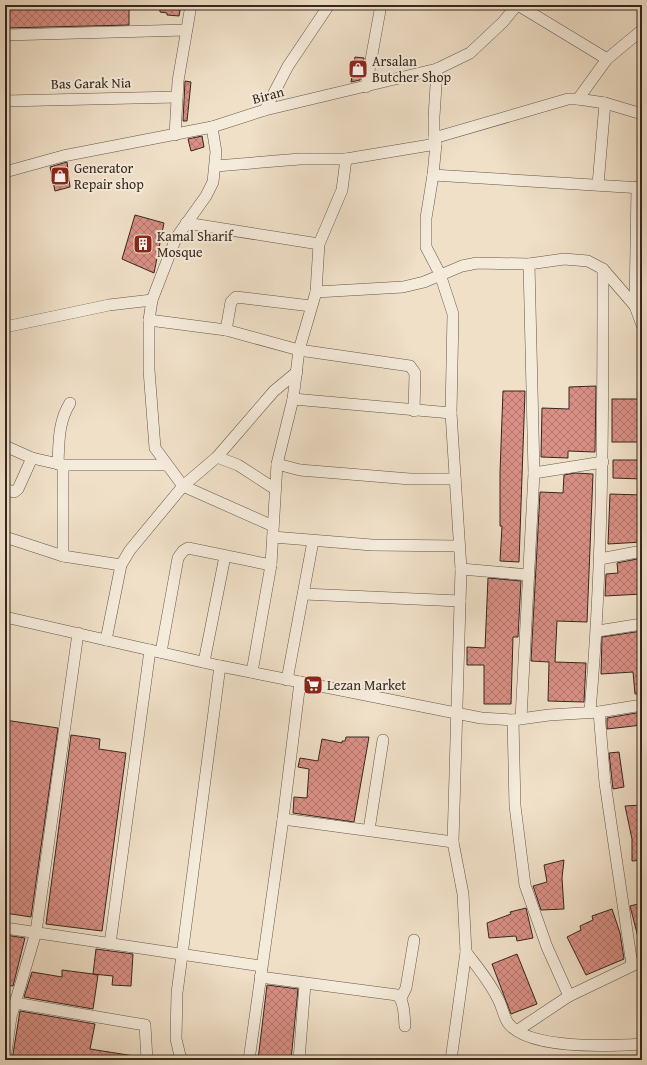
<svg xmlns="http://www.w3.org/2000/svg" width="647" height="1065" font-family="'Gentium Book Plus',serif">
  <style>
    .building { fill: url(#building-cross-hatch); stroke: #34271e }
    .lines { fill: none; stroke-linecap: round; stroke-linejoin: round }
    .minor-casing { stroke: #635548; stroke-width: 12 }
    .minor { stroke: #f5ebdb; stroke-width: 11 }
    .labels { text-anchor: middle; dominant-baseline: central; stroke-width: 4; stroke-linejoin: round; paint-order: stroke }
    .poi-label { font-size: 14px; fill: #34271e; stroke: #f5ebdb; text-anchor: start }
    .street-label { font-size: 14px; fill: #34271e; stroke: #f5ebdb }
  </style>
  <defs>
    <pattern id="building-cross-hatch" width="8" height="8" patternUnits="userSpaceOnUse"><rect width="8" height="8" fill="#da9086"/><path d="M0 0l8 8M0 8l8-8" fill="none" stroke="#b2766d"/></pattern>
  </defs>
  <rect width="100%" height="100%" fill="#f0e0c8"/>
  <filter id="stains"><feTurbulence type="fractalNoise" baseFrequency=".005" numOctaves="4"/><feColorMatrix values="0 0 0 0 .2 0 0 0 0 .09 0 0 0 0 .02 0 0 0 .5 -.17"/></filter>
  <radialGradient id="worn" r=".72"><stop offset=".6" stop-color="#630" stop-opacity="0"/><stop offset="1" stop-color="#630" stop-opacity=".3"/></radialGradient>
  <g class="building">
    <polygon points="5,5 129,5 129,25 5,28"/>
    <polygon points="160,5 181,5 179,16 167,15 167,13 160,12"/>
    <polygon points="355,57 364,58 360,80 351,82"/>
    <polygon points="185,81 191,82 187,121 183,121"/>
    <polygon points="202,136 204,147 191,151 188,139"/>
    <polygon points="67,162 70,187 55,191 50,167"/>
    <polygon points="135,215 164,223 154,273 122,259"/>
    <polygon points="596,386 595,452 568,451 568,458 541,457 542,408 569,409 569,387"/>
    <polygon points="503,391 525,391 519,562 500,561 502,526 500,526 500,473"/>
    <rect x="612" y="399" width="30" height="43"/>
    <polygon points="613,460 642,460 642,479 613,478"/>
    <polygon points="575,473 593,474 587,622 557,621 555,662 586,663 584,702 548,701 549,662 531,661 540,492 563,493 564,475"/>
    <polygon points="610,494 642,495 642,542 608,544"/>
    <polygon points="642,558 642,594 605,596 606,574 618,573 617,563"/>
    <polygon points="488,578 521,581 518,637 513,637 511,704 484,704 484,665 467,665 467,647 485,648"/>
    <polygon points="642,631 642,694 635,694 633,672 601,674 602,637"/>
    <polygon points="642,712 642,725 607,729 607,718"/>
    <polygon points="5,720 58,728 31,917 5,913"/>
    <polygon points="71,735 100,739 99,749 126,753 102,931 46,924"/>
    <polygon points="346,737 369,737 354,822 293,813 294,797 307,798 309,769 298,767 300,758 318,761 322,739 342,743 342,741 345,741"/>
    <polygon points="619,752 624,787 613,789 609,753"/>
    <polygon points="642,805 642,860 632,861 632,839 625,806"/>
    <polygon points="564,860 562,878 564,909 541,910 533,886 547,882 544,865"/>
    <polygon points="642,903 642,941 639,941 630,906"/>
    <polygon points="526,908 533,938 517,941 516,936 489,938 487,923 511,914 510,912"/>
    <polygon points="612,909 620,933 624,959 586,975 567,937 581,930 580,926 593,920 592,916"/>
    <polygon points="5,935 25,938 13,986 5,985"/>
    <polygon points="96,949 133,954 131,986 112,985 113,976 93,974 98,975 93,1009 24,997 32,972 62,977 62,970 93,974"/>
    <polygon points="517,954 537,1004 511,1014 492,964"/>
    <polygon points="267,985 298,989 291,1060 258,1060"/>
    <polygon points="20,1011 95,1024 90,1049 134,1056 133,1060 12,1060"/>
  </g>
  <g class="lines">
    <g class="minor-casing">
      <g id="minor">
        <polyline points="518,5 607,59"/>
        <polyline points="5,35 186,30"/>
        <polyline points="437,69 434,117 434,138 436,144 433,175 426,218 426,247 440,274 453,314 451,413 461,569 453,842 463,894 466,952 451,1060"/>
        <polyline points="366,87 381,5"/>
        <polyline points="578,99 605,103 642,114"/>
        <polyline points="5,101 177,97"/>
        <polyline points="265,110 288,66 329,5"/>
        <polyline points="212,127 216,152 213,182 206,196 176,238 152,300 149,320 149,370 155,448 183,486 273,526"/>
        <polyline points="175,135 178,81 191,5"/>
        <polyline points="434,138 568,99 578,99 607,59 642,30"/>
        <polyline points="216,166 300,159 346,159 436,144"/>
        <polyline points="5,172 63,156 212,127 265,110 437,69 470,53 503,22 517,5"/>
        <polyline points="433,175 642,188"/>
        <polyline points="598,185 605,103"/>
        <polyline points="186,223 319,244"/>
        <polyline points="316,292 403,287 424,282 462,266 477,263 529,264 564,259 588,261 603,269 635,306 642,325"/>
        <polyline points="635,306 637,187"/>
        <polyline points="149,320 226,330 299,350 410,366 415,373 414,411"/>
        <polyline points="5,327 109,305 152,300"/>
        <polyline points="226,330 231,302 236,297 311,306"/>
        <polyline points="293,399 451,413"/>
        <polyline points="5,446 32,458 63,465 167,465"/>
        <polyline points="217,457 238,465 275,489"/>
        <path d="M58,464C59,443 58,422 70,403"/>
        <polyline points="277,464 300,470 410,479 455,479"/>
        <polyline points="63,465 63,556"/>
        <polyline points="534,473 603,462"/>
        <polyline points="5,489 14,492 18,489 32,458"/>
        <polyline points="5,537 63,556 121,565"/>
        <polyline points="273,537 372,545 459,546"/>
        <polyline points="600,559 642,551"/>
        <polyline points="461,569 529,575"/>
        <polyline points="304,594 460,601"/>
        <polyline points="5,617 220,666 481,718 513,720 549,715 599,712 642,705"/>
        <polyline points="598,631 642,624"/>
        <polyline points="106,640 121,565 130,550 183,486 217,457 274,391 297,372"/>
        <polyline points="161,652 178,558 183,551 188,548 271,565"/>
        <polyline points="204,662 225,556"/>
        <polyline points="252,672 271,565 277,464 293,399 299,350 316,292 319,244 342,190 346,159"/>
        <polyline points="287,680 313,541"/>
        <path d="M590,711C603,564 603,417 603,269"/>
        <polyline points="599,712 605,783 632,965"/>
        <polyline points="521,718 534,473 529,264"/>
        <polyline points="513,720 515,806 525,885 547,947 569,996"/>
        <polyline points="283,819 453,842"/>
        <polyline points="369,830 383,740"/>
        <polyline points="5,928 261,966"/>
        <polyline points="110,944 150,650"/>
        <path d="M466,952C478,968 491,983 499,1001C502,1007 504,1017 508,1023C528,1050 612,1046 642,1044"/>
        <path d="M260,977L397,995C405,1001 404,1017 405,1026"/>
        <polyline points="401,998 406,988 414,940"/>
        <polyline points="15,1003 145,1025 147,1060"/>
        <polyline points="518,1030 569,996 642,961"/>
        <polyline points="5,1059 11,1017 36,932 78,633"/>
        <polyline points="181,1060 176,1039 177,993 220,666"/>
        <polyline points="249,1060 283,819 300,682"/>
        <polyline points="299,1060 305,984"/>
      </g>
    </g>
    <use href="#minor" class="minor"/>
  </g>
  <defs>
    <g id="shop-square" transform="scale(1)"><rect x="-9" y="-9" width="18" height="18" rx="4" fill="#8f2418" stroke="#f5ebdb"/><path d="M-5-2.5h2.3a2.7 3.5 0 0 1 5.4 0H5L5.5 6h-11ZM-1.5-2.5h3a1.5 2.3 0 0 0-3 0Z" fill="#fff"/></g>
    <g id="building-square" transform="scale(1)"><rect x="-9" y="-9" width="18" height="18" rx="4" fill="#8f2418" stroke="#f5ebdb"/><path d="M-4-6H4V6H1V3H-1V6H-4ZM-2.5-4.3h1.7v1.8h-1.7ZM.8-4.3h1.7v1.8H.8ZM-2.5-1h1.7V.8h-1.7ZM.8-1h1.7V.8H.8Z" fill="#fff"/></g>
    <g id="supermarket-square" transform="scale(1)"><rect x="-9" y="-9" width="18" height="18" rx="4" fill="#8f2418" stroke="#f5ebdb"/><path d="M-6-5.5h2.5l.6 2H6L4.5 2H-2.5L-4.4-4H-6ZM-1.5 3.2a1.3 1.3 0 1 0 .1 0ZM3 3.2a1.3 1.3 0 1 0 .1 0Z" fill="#fff"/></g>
  </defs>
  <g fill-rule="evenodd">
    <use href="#shop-square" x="358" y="69"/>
    <use href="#shop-square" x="60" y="176"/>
    <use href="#building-square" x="143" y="244"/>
    <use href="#supermarket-square" x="313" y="685"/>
  </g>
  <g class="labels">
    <g class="poi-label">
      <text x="372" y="61">Arsalan<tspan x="372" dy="16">Butcher Shop</tspan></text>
      <text x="74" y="168">Generator<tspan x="74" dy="16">Repair shop</tspan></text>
      <text x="157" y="236">Kamal Sharif<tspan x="157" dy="16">Mosque</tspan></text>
      <text x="327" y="685">Lezan Market</text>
    </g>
    <g class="street-label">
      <text transform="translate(91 83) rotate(-1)">Bas Garak Nia</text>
      <text transform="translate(268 95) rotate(-15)">Biran</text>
    </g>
  </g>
  <rect width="647" height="1065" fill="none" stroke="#f0e0c8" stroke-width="20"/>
  <rect x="6" y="6" width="635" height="1053" fill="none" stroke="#34271e" stroke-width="2"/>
  <rect x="10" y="10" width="627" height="1045" fill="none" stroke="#34271e"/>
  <rect width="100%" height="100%" filter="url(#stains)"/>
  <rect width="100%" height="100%" fill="url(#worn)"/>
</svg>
